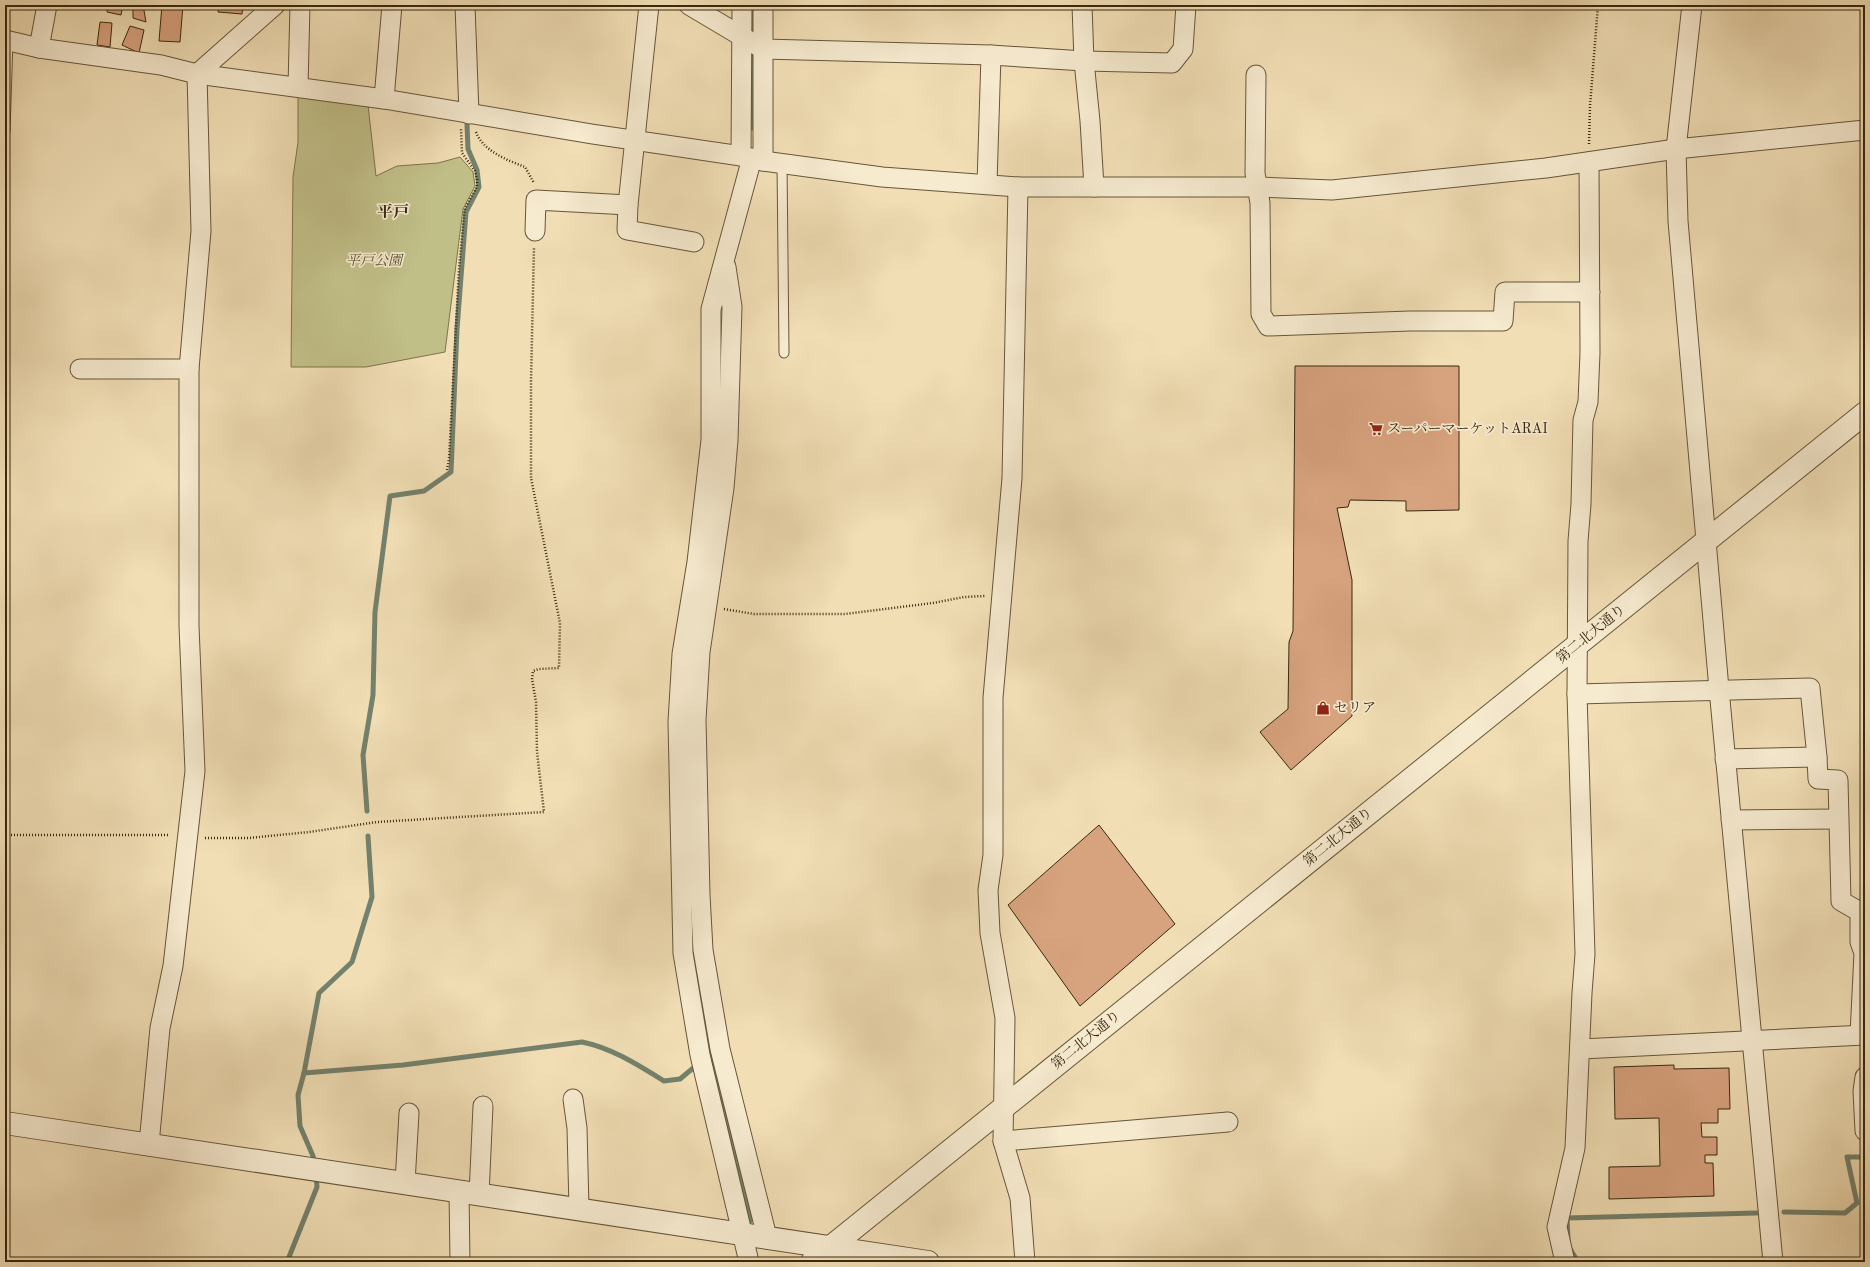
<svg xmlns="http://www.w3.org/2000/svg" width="1870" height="1267" font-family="'Old Standard TT','Noto Serif JP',serif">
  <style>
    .park { fill: #c1bf88; stroke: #7d744c }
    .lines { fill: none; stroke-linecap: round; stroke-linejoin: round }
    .stream { stroke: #74816c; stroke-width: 5 }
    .building { fill: #d7a27e; stroke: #39280f }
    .service-casing { stroke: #675638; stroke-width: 11 }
    .minor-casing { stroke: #675638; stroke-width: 21 }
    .tertiary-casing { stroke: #675638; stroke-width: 24 }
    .path { stroke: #39280f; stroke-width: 2.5; stroke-dasharray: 1 2; stroke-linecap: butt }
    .service { stroke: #f6eacf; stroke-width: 9 }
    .minor { stroke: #f6eacf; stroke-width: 19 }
    .tertiary { stroke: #f6eacf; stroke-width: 22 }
    .labels { text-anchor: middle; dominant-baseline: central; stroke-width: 3.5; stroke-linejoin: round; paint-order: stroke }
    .park-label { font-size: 14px; font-style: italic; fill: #5b4e2d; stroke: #f6eacf }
    .poi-label { font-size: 14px; fill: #39280f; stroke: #f6eacf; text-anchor: start }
    .street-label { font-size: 14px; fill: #39280f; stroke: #f6eacf }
    .quarter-label { font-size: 16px; font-weight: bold; fill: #39280f; stroke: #f6eacf }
  </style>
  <rect width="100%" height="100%" fill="#f1deb5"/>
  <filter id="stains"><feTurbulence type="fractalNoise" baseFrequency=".005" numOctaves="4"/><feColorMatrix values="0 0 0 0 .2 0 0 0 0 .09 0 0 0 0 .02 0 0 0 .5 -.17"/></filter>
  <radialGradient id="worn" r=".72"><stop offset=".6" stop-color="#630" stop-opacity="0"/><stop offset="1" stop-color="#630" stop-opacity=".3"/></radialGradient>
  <polygon class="park" points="298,95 368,105 376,176 397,166 438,163 460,157 473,172 475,186 463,209 445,352 366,367 291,367 293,177 298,142"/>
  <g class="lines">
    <g class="stream">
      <polyline points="753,38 753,5"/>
      <polyline points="753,128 753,48"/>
      <polyline points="367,811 363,755 373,695 375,612 390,496 424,491 451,472 457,329 466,212 479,187 477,170 468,149 467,125"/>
      <polyline points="691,916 693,934"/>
      <polyline points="698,975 710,1054 750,1221"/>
      <path d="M304,1073L403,1065L582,1042C612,1048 638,1065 664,1081L680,1079L698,1064"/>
      <polyline points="315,1165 313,1156 300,1126 298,1095 304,1073 319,993 352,962 372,897 368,836"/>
      <polyline points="1784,1212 1845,1213 1857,1203 1847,1157 1865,1157"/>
      <polyline points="1568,1239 1567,1218 1756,1213"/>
      <polyline points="1569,1247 1578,1262"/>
      <polyline points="287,1262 317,1187 316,1175"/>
    </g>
  </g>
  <g class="building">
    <polygon points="108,5 123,5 121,15 107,12"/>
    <polygon points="133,5 143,5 146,22 133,18"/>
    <polygon points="162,5 183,5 180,42 159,41"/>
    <polygon points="219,5 243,5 242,14 218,12"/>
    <polygon points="100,22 112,23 110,47 97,45"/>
    <polygon points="130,26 144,30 139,53 122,45"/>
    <polygon points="1295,366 1459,366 1459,510 1406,511 1406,501 1350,500 1348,507 1337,508 1352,580 1352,716 1291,770 1260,732 1288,709 1289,642 1293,631"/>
    <polygon points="1099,825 1175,924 1080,1006 1008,905"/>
    <polygon points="1674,1065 1674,1069 1729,1068 1730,1109 1718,1109 1718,1123 1701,1123 1702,1137 1717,1137 1717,1155 1705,1155 1705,1163 1713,1163 1714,1196 1609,1199 1609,1167 1660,1166 1659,1118 1615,1119 1614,1067"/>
  </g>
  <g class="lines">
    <g class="service-casing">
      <g id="service">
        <polyline points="5,131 8,40"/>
        <polyline points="782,163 784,353"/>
      </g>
    </g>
    <g class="minor-casing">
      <g id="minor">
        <polyline points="465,5 469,114"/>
        <polyline points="689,5 763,49 991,55 1084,61 1172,63 1183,49 1186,5"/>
        <polyline points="763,5 763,161"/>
        <polyline points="1082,5 1084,61 1090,121 1094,187"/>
        <polyline points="1692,5 1676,149 1678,221 1719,689 1773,1262"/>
        <polyline points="5,40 39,48 161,65 197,74 384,99 592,134 741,156 763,161 882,177 1018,187 1257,187 1332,190 1546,168 1676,149 1865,130"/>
        <polyline points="39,48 47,5"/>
        <polyline points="1256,75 1255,173 1260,203 1261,314 1268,326 1410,321 1503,321 1505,292 1590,292"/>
        <polyline points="298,87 300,5"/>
        <polyline points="384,99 392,5"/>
        <polyline points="741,156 742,5"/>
        <polyline points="987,184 991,55"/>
        <polyline points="1018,187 1012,478 993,698 993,855 988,890 990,933 1005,1018 1003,1141 1020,1198 1025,1262"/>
        <polyline points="628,205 627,230 694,242"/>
        <polyline points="535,231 536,200 628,205 649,5"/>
        <polyline points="726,267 732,307 728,440 724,488 700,652 696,720 700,895 703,950 720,1049 767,1237"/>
        <polyline points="80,369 189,369"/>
        <polyline points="1577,694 1810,688 1817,757 1818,779 1838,780 1841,901 1860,912 1860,942 1864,953 1860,1035"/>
        <polyline points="1725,759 1817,757"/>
        <polyline points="1731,820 1838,819"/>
        <polyline points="1581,1049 1865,1035"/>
        <polyline points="1865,1077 1863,1091 1865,1131"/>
        <polyline points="573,1099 577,1128 579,1209"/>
        <polyline points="1003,1141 1228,1122"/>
        <polyline points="149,1144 160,1028 173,966 195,771 189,626 189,369 201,231 197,74 275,5"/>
        <polyline points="405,1183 409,1113"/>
        <polyline points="459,1192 460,1262"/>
        <polyline points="479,1195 483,1106"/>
        <polyline points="749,1262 700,1055 683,953 678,722 682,654 697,562 711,440 711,309 752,158"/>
        <polyline points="1565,1262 1557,1227 1575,1148 1582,993 1585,954 1577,694 1578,541 1581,504 1583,420 1588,402 1590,353 1589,162"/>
      </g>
    </g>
    <g class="tertiary-casing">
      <g id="tertiary">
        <polyline points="5,1123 928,1262"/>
        <polyline points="812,1262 1865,413"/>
      </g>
    </g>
    <g class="path">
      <path d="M476,132C483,151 507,160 525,167L534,183"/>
      <polyline points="1589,144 1590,106 1598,5"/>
      <polyline points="447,470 449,459 459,268 464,216 465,208 477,187 477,179 475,171 462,153 461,129"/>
      <polyline points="724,609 754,614 845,614 933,603 964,597 985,596"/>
      <polyline points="5,835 170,835"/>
      <polyline points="205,838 249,838 309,832 377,822 544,812 537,752 536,702 532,679 533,671 539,669 559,668 560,623 531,478 531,381 534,247"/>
    </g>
    <use href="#service" class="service"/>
    <use href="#minor" class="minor"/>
    <use href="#tertiary" class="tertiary"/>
  </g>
  <defs>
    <g id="supermarket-bare" transform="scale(1.08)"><path d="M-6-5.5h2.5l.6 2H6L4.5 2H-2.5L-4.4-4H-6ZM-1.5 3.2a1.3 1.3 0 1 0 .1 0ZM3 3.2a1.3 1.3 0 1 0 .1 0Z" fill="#8f2418" stroke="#f6eacf" stroke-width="2.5" paint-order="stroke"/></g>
    <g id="shop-bare" transform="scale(1.08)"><path d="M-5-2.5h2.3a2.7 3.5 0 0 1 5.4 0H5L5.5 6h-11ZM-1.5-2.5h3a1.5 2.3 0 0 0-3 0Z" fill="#8f2418" stroke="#f6eacf" stroke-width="2.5" paint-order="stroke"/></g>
  </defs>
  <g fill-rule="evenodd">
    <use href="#supermarket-bare" x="1376" y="429"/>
    <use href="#shop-bare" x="1323" y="708"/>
  </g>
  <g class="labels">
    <g class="park-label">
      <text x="374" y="261">平戸公園</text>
    </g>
    <g class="poi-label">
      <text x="1387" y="429">スーパーマーケットARAI</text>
      <text x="1334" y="708">セリア</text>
    </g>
    <g class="street-label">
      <text transform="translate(1591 634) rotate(-39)">第二北大通り</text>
      <text transform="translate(1338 837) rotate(-39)">第二北大通り</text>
      <text transform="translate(1086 1040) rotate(-39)">第二北大通り</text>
    </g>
    <g class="quarter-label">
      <text x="393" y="213">平戸</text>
    </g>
  </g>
  <rect width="1870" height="1267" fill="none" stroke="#f1deb5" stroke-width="20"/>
  <rect x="6" y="6" width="1858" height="1255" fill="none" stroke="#39280f" stroke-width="2"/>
  <rect x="10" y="10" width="1850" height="1247" fill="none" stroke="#39280f"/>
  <rect width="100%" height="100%" filter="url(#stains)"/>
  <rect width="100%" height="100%" fill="url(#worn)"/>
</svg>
